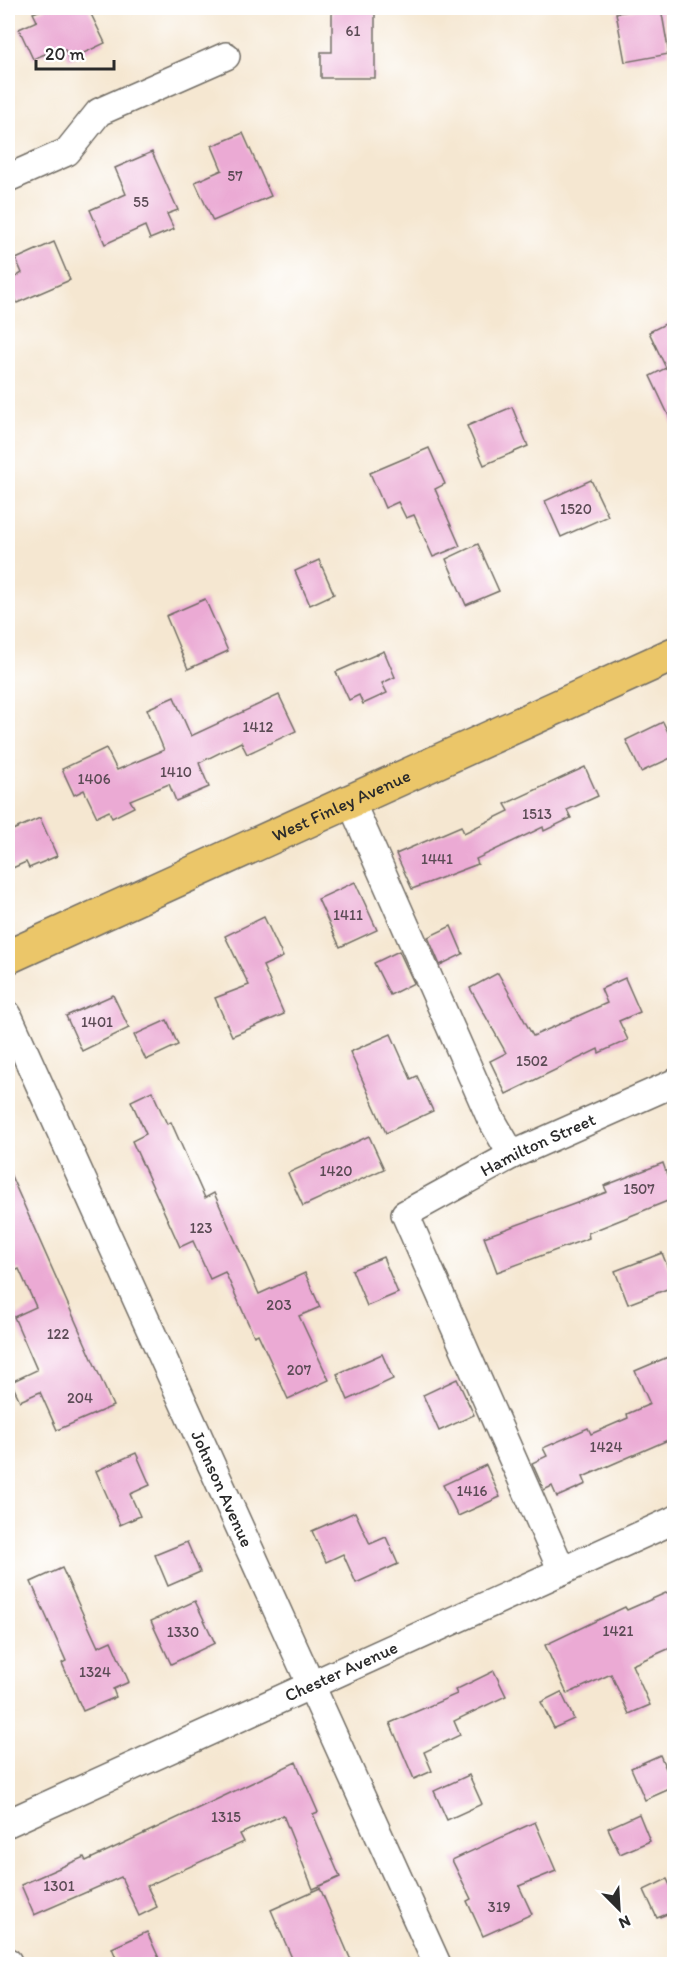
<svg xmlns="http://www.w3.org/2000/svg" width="682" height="1972" font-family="Itim,sans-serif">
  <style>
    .building { fill: #ebaad4 }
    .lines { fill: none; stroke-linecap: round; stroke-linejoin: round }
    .minor-casing { stroke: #726d65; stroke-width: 30 }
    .major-casing { stroke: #726d65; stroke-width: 36 }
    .minor { stroke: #fff; stroke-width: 27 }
    .major { stroke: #ebc669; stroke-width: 33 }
    .labels { text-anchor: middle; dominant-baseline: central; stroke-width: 4.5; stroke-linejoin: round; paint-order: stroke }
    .number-label { font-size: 15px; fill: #5b4b55 }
    .street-label { font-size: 18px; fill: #2b2b2b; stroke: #fff }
  </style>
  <rect width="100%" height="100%" fill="#fff"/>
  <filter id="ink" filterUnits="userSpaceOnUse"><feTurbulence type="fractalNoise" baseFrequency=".0167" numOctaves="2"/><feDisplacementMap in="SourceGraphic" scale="12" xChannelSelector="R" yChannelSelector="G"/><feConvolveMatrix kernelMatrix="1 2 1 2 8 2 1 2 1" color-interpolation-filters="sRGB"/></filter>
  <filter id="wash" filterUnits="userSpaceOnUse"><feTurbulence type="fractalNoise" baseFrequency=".008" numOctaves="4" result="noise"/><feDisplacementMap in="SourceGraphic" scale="24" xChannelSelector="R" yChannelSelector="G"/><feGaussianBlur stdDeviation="1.35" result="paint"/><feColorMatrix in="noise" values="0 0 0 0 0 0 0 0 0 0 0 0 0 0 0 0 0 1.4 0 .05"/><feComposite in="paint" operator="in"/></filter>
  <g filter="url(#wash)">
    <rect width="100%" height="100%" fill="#f5e7d1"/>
    <g id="blocks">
      <g class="building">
        <polygon points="46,8 88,8 105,43 69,60 65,50 47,58 45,54 33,59 19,29 37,21 33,13"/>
        <polygon points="649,8 661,8 669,54 625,62 616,13"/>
        <polygon points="332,10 375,10 375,78 321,78 321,52 332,52"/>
        <polygon points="243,133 271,196 213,221 195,182 222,170 212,146"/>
        <polygon points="152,152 178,210 167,214 174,229 150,239 145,226 105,244 90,210 126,194 115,168"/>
        <polygon points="54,242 70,280 17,303 8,282 22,273 16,259"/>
        <polygon points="675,319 675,429 650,376 666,368 649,332"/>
        <polygon points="512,407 528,446 484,465 467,426"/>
        <polygon points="429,448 445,484 435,489 460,546 433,557 414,515 406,518 398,502 385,508 370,473"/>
        <polygon points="591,480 608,516 561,537 545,501"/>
        <polygon points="478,544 499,591 466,605 446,559"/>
        <polygon points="319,560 334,594 310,605 295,571"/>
        <polygon points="205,599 228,651 188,669 166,616"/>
        <polygon points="384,651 395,677 382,683 387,693 363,704 359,695 349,700 336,672"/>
        <polygon points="279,695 296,731 247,754 241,742 199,763 209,787 176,801 169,784 130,800 134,807 112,818 109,811 97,817 84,790 74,795 62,769 106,748 117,770 164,750 147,709 174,697 191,736"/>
        <polygon points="663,722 675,746 675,756 641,772 626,740"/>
        <polygon points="585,767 598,796 567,810 571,818 544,831 543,827 476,859 478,864 412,889 396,854 461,826 464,833 509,811 505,804"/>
        <polygon points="40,818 57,856 29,868 26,862 8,870 8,832"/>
        <polygon points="355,882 377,930 340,947 318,899"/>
        <polygon points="264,917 283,957 263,966 284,1014 232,1036 215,998 249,985 225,936"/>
        <polygon points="451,926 463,954 440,965 428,937"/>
        <polygon points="399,951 414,983 390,995 374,963"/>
        <polygon points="498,973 533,1036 607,1003 601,989 625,978 640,1012 619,1021 628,1040 599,1053 598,1049 506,1094 490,1061 506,1053 470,988"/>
        <polygon points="113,995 129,1028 82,1051 66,1016"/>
        <polygon points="167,1020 178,1045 146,1060 134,1035"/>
        <polygon points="391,1034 411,1079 417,1076 433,1111 386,1133 350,1052"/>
        <polygon points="152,1091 167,1124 171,1122 205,1198 214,1193 259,1294 305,1273 320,1307 299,1316 329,1380 288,1399 258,1334 254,1336 225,1272 210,1279 193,1241 180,1247 132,1141 146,1134 131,1101"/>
        <polygon points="369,1136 384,1169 303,1206 288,1173"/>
        <polygon points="663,1163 675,1198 588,1233 589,1238 497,1272 484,1237 607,1192 604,1186"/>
        <polygon points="8,1169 113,1406 57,1430 40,1392 20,1401 11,1382 37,1370 14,1317 36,1307 19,1269 8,1274"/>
        <polygon points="662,1253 675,1286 628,1304 615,1271"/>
        <polygon points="383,1257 398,1293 367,1306 352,1270"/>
        <polygon points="382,1354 393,1379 348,1400 337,1374"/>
        <polygon points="675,1354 675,1437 583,1477 586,1484 557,1497 552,1486 544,1490 532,1463 547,1456 543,1448 588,1428 591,1434 628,1418 627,1414 650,1404 635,1371"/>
        <polygon points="457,1379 474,1415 439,1431 423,1395"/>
        <polygon points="136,1453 150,1485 130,1494 140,1516 120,1525 96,1471"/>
        <polygon points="486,1465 500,1497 458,1516 443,1485"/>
        <polygon points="355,1512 370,1544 386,1537 398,1564 356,1583 343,1554 326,1562 312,1531"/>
        <polygon points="187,1542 200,1572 168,1586 155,1555"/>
        <polygon points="62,1568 98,1647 111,1641 129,1682 113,1689 116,1697 83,1711 62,1663 66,1661 31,1582"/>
        <polygon points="668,1592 675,1605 675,1646 632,1665 650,1705 629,1714 611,1674 567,1694 545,1645 625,1607 627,1610"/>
        <polygon points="195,1601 215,1643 171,1664 151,1621"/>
        <polygon points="494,1671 506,1696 454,1721 460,1735 424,1752 432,1771 414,1779 390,1723 457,1694 455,1690"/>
        <polygon points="561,1692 574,1719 554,1728 541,1702"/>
        <polygon points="660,1755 674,1787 645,1800 631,1768"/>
        <polygon points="296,1762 318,1812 313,1814 340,1877 313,1889 283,1815 240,1834 244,1842 147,1886 157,1907 139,1916 121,1877 34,1915 21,1885 84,1857 86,1861"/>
        <polygon points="469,1775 482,1804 447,1820 434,1791"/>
        <polygon points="639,1814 650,1841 620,1854 608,1828"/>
        <polygon points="535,1822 556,1871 519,1886 532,1914 483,1936 467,1901 471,1899 452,1860"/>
        <polygon points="667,1879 675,1896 675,1911 657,1918 644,1890"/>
        <polygon points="320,1888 353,1965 295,1965 271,1910"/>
        <polygon points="147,1932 162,1965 119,1965 112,1948"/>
      </g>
    </g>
  </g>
  <g filter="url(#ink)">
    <use href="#blocks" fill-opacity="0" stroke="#726d65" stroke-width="1.5"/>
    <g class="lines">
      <g class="minor-casing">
        <g id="minor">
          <polyline points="8,178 67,152 99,112 226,56"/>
          <polyline points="351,802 490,1117 512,1155"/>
          <path id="s1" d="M8,1015L437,1964"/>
          <path id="s2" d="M562,1571L405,1214L512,1155L674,1083"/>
          <path id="s3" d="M8,1823L674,1520"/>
          <polyline points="8,1962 9,1964"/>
        </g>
      </g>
      <g class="major-casing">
        <g id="major">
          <path id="s4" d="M8,957L674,654"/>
        </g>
      </g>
      <use href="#minor" class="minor"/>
      <use href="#major" class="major"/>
    </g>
  </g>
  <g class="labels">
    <g class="number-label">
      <text x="353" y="31">61</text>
      <text x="235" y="176">57</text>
      <text x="141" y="202">55</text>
      <text x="576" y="509">1520</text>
      <text x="258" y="727">1412</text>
      <text x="176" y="772">1410</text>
      <text x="94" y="779">1406</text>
      <text x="537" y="814">1513</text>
      <text x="437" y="859">1441</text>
      <text x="348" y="915">1411</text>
      <text x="97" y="1022">1401</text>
      <text x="532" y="1061">1502</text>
      <text x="336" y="1171">1420</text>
      <text x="639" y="1189">1507</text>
      <text x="201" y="1228">123</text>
      <text x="279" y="1305">203</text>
      <text x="58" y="1334">122</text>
      <text x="299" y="1370">207</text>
      <text x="80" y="1398">204</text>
      <text x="606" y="1447">1424</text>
      <text x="472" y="1491">1416</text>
      <text x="618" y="1631">1421</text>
      <text x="183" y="1632">1330</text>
      <text x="95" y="1672">1324</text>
      <text x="226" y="1817">1315</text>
      <text x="59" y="1886">1301</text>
      <text x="499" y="1907">319</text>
    </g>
    <g class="street-label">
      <text stroke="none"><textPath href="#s4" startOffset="366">West Finley Avenue</textPath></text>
      <text stroke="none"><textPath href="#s2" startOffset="540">Hamilton Street</textPath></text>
      <text stroke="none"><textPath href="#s1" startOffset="520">Johnson Avenue</textPath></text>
      <text stroke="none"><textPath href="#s3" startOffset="366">Chester Avenue</textPath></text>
    </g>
  </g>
  <rect width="682" height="1972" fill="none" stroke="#fff" stroke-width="30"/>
  <g transform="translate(619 1909) rotate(156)" stroke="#ffffff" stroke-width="4.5" paint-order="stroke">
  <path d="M0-4.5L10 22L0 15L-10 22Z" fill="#2b2b2b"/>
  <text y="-9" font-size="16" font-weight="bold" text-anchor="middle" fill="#2b2b2b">N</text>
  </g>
  <path d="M36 60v9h78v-9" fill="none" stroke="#2b2b2b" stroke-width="3"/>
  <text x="45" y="60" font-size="18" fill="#2b2b2b" stroke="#ffffff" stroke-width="4.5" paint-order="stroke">20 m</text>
</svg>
